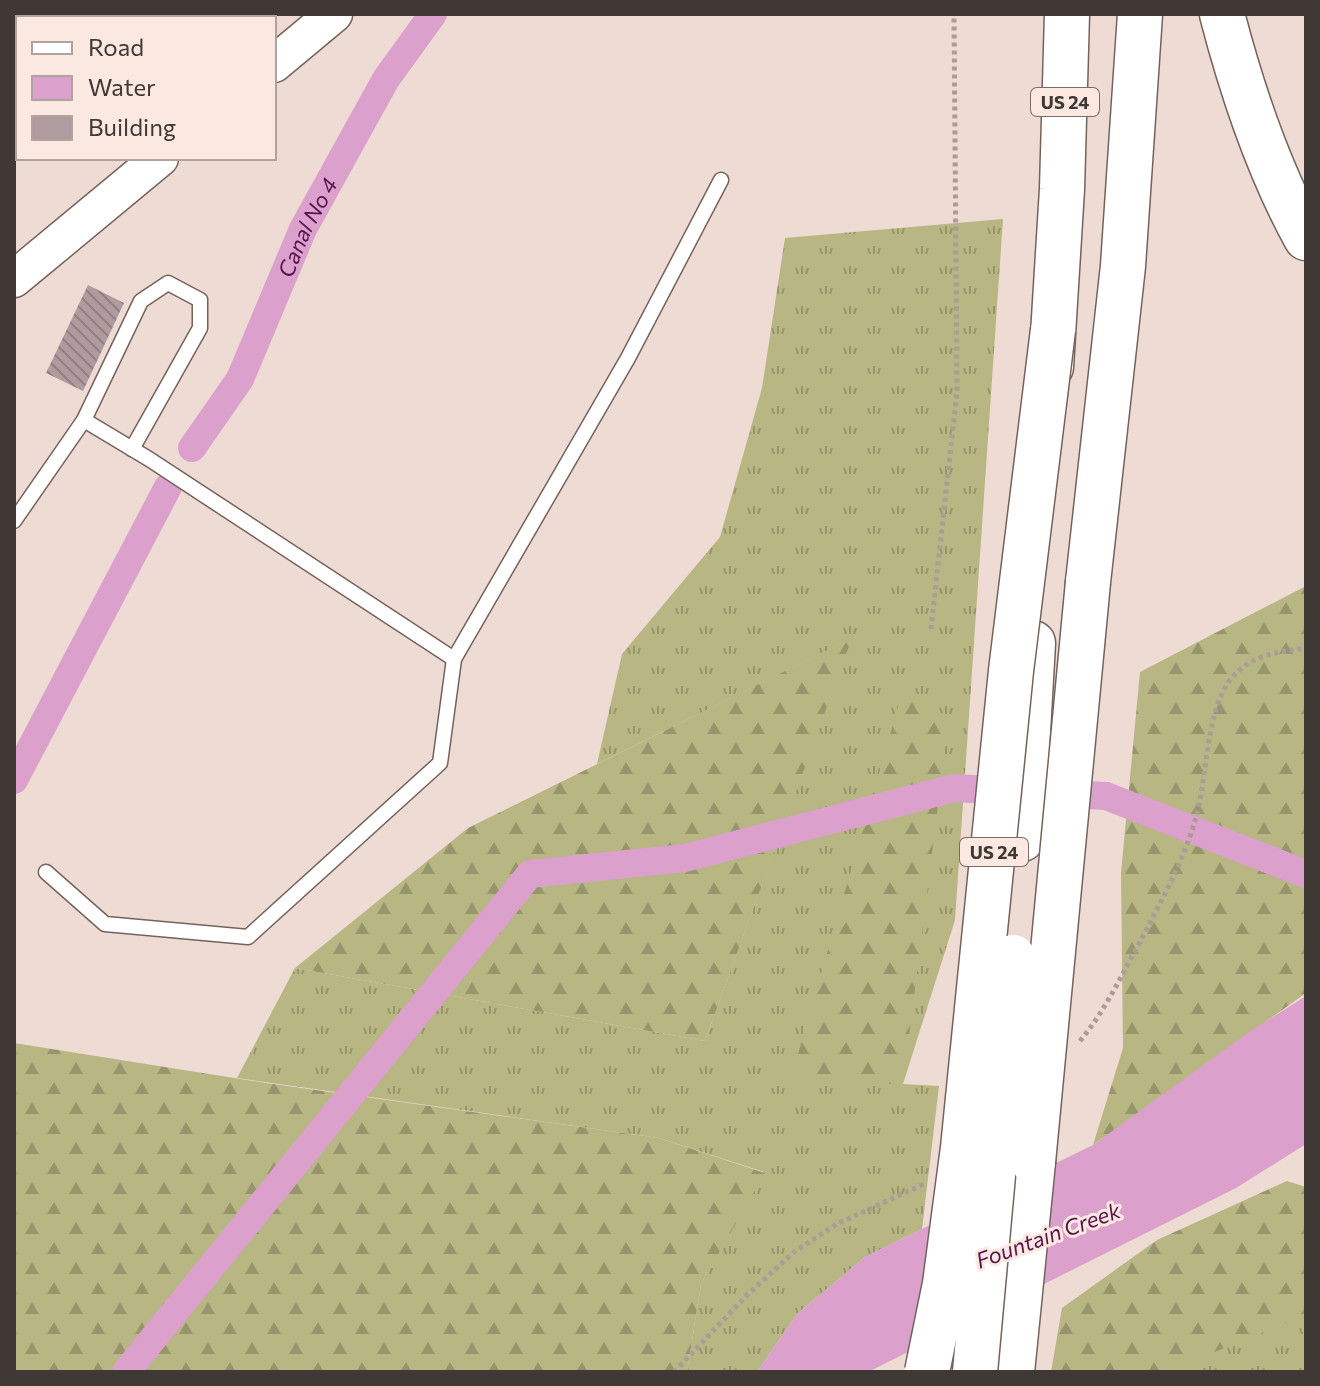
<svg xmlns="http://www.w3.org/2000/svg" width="1320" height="1386" font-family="Commissioner,sans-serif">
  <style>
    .grass { fill: url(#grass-tufts) }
    .forest { fill: url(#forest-firs) }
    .water { fill: #dba0cc }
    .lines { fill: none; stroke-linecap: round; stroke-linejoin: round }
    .canal { stroke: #dba0cc; stroke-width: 28 }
    .building { fill: url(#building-back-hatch) }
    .lane-casing { stroke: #74635d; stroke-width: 17 }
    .secondary-casing { stroke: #74635d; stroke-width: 39 }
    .highway-casing { stroke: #74635d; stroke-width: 47 }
    .path { stroke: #ab9c97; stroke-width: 5; stroke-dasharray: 4 4; stroke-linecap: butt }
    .lane { stroke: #fff; stroke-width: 14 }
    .secondary { stroke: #fff; stroke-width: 36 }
    .highway { stroke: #fff; stroke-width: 44 }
    .rail { stroke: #645b57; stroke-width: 6; stroke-dasharray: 12 6; stroke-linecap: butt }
    .highway-bridge-casing { stroke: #74635d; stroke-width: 47; stroke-linecap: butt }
    .highway-bridge { stroke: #fff; stroke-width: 44 }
    .labels { text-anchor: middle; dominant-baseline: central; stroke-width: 6; stroke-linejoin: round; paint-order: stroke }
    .shield { fill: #fbe8e1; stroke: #776d69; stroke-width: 2 }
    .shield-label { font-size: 18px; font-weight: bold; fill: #3f3835 }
    .water-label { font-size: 22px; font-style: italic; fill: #58144c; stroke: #fbe8e1 }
  </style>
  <defs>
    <pattern id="grass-tufts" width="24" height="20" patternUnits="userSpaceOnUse" patternTransform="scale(2)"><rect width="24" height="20" fill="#b8b683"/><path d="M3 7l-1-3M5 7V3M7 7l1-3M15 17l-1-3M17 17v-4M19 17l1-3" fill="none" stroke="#97956c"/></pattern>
    <pattern id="forest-firs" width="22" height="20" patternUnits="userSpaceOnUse" patternTransform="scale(2)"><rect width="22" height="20" fill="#b8b683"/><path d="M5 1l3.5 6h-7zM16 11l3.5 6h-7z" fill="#97956c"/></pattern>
    <pattern id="building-back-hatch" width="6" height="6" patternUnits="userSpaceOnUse" patternTransform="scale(2)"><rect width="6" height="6" fill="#b09c9f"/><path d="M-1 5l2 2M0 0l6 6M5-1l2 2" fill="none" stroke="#918082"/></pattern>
  </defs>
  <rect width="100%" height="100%" fill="#eedbd4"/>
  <g class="grass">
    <polygon points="1003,219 955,920 903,1084 939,1086 922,1229 865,1257 797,1314 757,1372 687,1372 701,1284 764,1172 659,1138 237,1078 295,968 705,1041 851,639 597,764 622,654 720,537 762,388 785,238"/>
    <polygon points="1306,1313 1306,1372 1153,1372"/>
  </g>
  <g class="forest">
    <polygon points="1306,586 1306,993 1093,1145 1123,1048 1121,873 1140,672"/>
    <polygon points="852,638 705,1041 295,968 468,828"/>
    <polygon points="902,693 949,717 903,1085 792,1075"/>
    <polygon points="14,1043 266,1083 659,1138 765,1173 701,1284 687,1372 14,1372"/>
    <polygon points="1287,1181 1306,1187 1306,1315 1165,1372 1051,1372 1062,1308 1157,1240"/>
  </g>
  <polygon class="water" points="1306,996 1306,1144 1236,1188 868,1372 757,1372 797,1314 865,1257 1093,1145 1249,1032"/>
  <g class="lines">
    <g class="canal">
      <path id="s1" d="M192,448L240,379L303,229L386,79L433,14"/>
      <polyline points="14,780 168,487"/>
      <polyline points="126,1372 530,874 685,858 954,788 1106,796 1306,874"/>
    </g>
  </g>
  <polygon class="building" points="88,285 124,303 83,391 46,373"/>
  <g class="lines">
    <g class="lane-casing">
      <g id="lane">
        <polyline points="84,420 141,301 168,283 200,300 200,328 132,449"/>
        <polyline points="14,521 84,420 149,459 454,659 628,358 721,180"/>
        <polyline points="46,872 105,924 248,937 440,763 454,659"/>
      </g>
    </g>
    <g class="secondary-casing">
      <g id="secondary">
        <polyline points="274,64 334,14"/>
        <polyline points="14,279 160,158"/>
      </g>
    </g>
    <g class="highway-casing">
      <g id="highway">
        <path d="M1222,14C1242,91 1268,169 1306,238"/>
        <polyline points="1051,367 1062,189 1067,14"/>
        <polyline points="1088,582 1123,266 1140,14"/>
        <polyline points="1022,839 1033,643"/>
        <polyline points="1012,1372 1033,1162"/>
      </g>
    </g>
    <g class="path">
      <polyline points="931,629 957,391 954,14"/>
      <path d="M1080,1041C1105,1011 1121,976 1140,942C1162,899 1187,856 1198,809C1207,771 1207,711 1230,680C1251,654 1275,653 1306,648"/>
      <polyline points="674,1372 747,1295 794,1252 837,1224 926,1183"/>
    </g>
    <use href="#lane" class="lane"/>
    <use href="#secondary" class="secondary"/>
    <use href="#highway" class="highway"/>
    <g class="rail">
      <polyline points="173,18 178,14"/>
      <polyline points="14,152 18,148"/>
    </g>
    <g class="highway-bridge-casing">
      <g id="highway-bridge">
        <polyline points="1033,1162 1088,582"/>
        <polyline points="927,1372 945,1284 963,1148 1011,671 1053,330"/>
        <polyline points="975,1372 1013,957"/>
      </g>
    </g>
    <use href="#highway-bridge" class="highway-bridge"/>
  </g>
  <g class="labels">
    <g class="shield">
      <rect x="1031" y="88" width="68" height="28" rx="6"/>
      <rect x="960" y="838" width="68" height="28" rx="6"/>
    </g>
    <g class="shield-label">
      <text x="1065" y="102">US 24</text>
      <text x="994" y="852">US 24</text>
    </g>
    <g class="water-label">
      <text stroke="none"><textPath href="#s1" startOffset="250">Canal No 4</textPath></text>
      <text transform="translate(1048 1235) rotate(-20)">Fountain Creek</text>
    </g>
  </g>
  <rect width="1320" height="1386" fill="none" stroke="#3f3835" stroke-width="32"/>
  <rect x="16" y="16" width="260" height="144" fill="#fbe8e1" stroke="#b0a29c" stroke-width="2"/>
  <rect x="32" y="42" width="40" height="12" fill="#ffffff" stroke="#b0a29c" stroke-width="2"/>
  <text x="88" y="56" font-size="24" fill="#3f3835">Road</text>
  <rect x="32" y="76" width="40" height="24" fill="#dba0cc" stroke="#b0a29c" stroke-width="2"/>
  <text x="88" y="96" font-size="24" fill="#3f3835">Water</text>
  <rect x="32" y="116" width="40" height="24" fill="#b09c9f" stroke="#b0a29c" stroke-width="2"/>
  <text x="88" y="136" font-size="24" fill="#3f3835">Building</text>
</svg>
